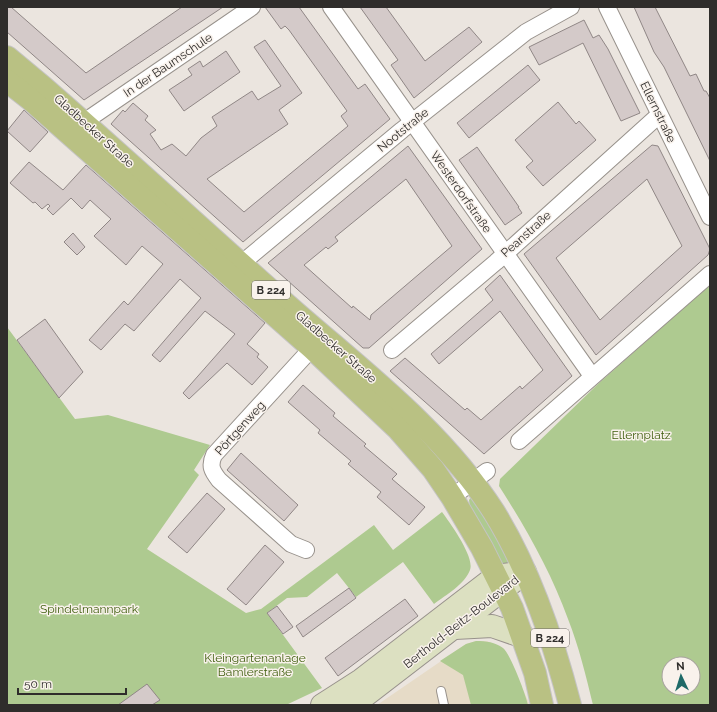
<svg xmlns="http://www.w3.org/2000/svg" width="717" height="712" font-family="Raleway,sans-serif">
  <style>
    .commercial { fill: #e6dbc7 }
    .green { fill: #aeca90; fill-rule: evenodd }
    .building { fill: #d4cac9; stroke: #908786; fill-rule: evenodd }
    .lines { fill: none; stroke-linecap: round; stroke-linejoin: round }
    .lane-casing { stroke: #98928c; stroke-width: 10 }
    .street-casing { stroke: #98928c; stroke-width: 18 }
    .secondary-casing { stroke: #98928c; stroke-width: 24 }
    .primary-casing { stroke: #c5c4c4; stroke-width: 24 }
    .lane { stroke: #fff; stroke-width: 8 }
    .street { stroke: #fff; stroke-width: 16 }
    .secondary { stroke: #dce0c1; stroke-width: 22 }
    .primary { stroke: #b9c183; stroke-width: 22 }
    .labels { text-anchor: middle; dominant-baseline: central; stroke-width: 3; stroke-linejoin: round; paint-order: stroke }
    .shield { fill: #f9f2ec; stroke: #6c6865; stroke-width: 1 }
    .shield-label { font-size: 11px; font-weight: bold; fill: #2f2d2b }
    .street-label { font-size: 12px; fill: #2f2d2b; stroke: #f9f2ec }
    .park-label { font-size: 12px; fill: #405f0f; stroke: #f9f2ec }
  </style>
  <rect width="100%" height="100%" fill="#ebe5df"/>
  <polygon class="commercial" points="476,641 487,641 504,649 530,705 377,705 466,644"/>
  <g class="green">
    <path d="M710,285V705H593C586,676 579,647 568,619C551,572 526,528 499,486L500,479L599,383ZM669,664H693V688H669Z"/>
    <path d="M7,327L75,419L108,415L210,445L194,470L199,475L147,549L246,613L261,609L374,525L393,550L442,512C450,523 475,557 470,570C465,584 446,595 434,604L403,562L356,597L337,573L307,597L287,598L267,613L322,688L286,705H7Z"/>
    <polygon points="472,496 509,558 505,572 471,515 469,500"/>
    <path d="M476,641C486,641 495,642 503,648C510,653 526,695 528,705H471L463,675L440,661L466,644Z"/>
  </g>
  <g class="building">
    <polygon points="7,7 11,7 86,73 182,7 223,7 84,100 7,32"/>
    <polygon points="265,7 299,7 358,89 365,84 390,119 243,242 111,124 123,110 125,112 133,103 148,116 145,120 156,130 150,134 161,150 172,144 186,156 201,138 217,126 212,117 252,91 258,100 281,86 254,47 265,40 302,93 279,110 288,124 207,179 244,212 348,126 341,116 347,111 289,30 285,26 281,29"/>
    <polygon points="360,7 386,7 425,61 469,27 482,42 414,98 391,65 398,60"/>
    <polygon points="634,7 655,7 690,76 696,74 704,91 706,91 710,98 710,161 664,67 654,52"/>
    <polygon points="584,20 593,38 599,35 608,49 640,113 621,121 583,43 539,65 529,47"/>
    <polygon points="226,51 240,72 184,111 169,90 192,75 188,69 200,61 203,67"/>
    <polygon points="528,65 540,80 469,138 457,123"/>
    <polygon points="558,102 576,124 579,121 596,140 543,186 526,167 533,161 515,140"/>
    <polygon points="24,110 48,132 30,152 7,131"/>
    <path d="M652,145L658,146L710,249L708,255L596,355L524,254ZM647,179L682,246L600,320L556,258Z"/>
    <path d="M408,146L482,249L369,348H363L268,263ZM406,179L452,246L371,315L370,320L353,306L352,308L304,265L326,247L328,249L338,241L335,237Z"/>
    <polygon points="477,147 519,207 518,207 522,213 505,225 459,160"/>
    <polygon points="29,162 63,190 86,165 265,323 247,344 259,354 257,357 268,367 252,385 227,363 189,399 183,393 235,334 205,311 160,362 152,355 201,298 180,279 134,331 125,324 101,350 89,340 124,301 128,305 163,264 142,246 126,265 94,236 111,219 90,200 82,209 71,198 53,215 47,209 50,206 48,204 42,209 35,202 33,203 10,183"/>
    <polygon points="73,233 85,247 77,255 64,242"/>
    <polygon points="500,275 572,376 484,454 390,371 405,358 465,410 467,408 481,420 520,386 522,389 543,370 500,311 439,364 431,354 493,300 485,289"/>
    <polygon points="45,319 83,372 59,398 17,340"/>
    <polygon points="303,385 335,413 333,416 366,444 364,446 397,474 392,479 425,507 409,525 377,497 381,492 348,464 351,461 318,433 320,430 288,402"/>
    <polygon points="241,453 298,505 284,521 227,470"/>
    <polygon points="207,493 225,509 187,553 168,537"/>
    <polygon points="265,545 284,562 246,605 227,589"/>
    <polygon points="349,588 356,598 303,637 296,626"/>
    <polygon points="405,599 418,616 338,676 325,658"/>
    <polygon points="277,606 293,627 283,634 267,613"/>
    <polygon points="147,684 160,700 152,705 118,705"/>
  </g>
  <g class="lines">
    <g class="lane-casing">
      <polyline id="lane" points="441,691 444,705"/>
    </g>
    <g class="street-casing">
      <g id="street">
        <polyline points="331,7 592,376"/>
        <polyline points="607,7 710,217"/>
        <polyline points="84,122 252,7"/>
        <polyline points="242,263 402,130 526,32 571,7"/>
        <polyline points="392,350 496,262 659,115"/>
        <polyline points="519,441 710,274"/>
        <polyline points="452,497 487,471"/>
        <path d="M306,550L291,544L219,480C212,471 209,466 214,455L312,348"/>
      </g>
    </g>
    <g class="secondary-casing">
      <g id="secondary">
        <polyline points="455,628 492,626 524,637"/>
        <polyline points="322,705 361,680 496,576 525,572"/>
        <polyline points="353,705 518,578"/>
      </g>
    </g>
    <g class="primary-casing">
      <g id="primary">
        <path d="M7,57L43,87C128,161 210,237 295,312C365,373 443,432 494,512C530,570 553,639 570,705"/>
        <polyline points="7,81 30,99 312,348 398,429 433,469 452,497 482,548 512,608 535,673 542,705"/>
      </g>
    </g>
    <use href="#lane" class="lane"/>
    <use href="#street" class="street"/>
    <use href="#secondary" class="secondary"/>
    <use href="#primary" class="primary"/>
  </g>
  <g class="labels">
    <g class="shield">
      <rect x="252" y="281" width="38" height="18" rx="3"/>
      <rect x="531" y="629" width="38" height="18" rx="3"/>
    </g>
    <g class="shield-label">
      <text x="271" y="290">B 224</text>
      <text x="550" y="638">B 224</text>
    </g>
    <g class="street-label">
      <text transform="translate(168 65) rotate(-34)">In der Baumschule</text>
      <text transform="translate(658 112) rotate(64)">Ellernstraße</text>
      <text transform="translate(403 130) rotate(-39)">Nootstraße</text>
      <text transform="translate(94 131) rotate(42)">Gladbecker Straße</text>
      <text transform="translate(461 192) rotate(55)">Westerdorfstraße</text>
      <text transform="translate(526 234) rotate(-42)">Peanstraße</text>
      <text transform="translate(336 347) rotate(41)">Gladbecker Straße</text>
      <text transform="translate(240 428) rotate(-48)">Pörtgenweg</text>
      <text transform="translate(461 622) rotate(-38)">Berthold-Beitz-Boulevard</text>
    </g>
    <g class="park-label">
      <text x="641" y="435">Ellernplatz</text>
      <text x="89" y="609">Spindelmannpark</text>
      <text x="255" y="658">Kleingartenanlage<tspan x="255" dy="14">Bamlerstraße</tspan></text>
    </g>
  </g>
  <rect width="717" height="712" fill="none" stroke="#2f2d2b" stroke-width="16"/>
  <g transform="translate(681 676) rotate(356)"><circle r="19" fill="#f9f2ec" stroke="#a8a39f"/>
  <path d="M0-3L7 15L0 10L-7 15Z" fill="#1e6a68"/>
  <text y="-6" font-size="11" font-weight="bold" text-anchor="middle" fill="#2f2d2b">N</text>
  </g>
  <path d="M18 688v6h108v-6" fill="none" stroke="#2f2d2b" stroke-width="2"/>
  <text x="24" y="688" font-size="12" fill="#2f2d2b" stroke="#f9f2ec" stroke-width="3" paint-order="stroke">50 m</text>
</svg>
